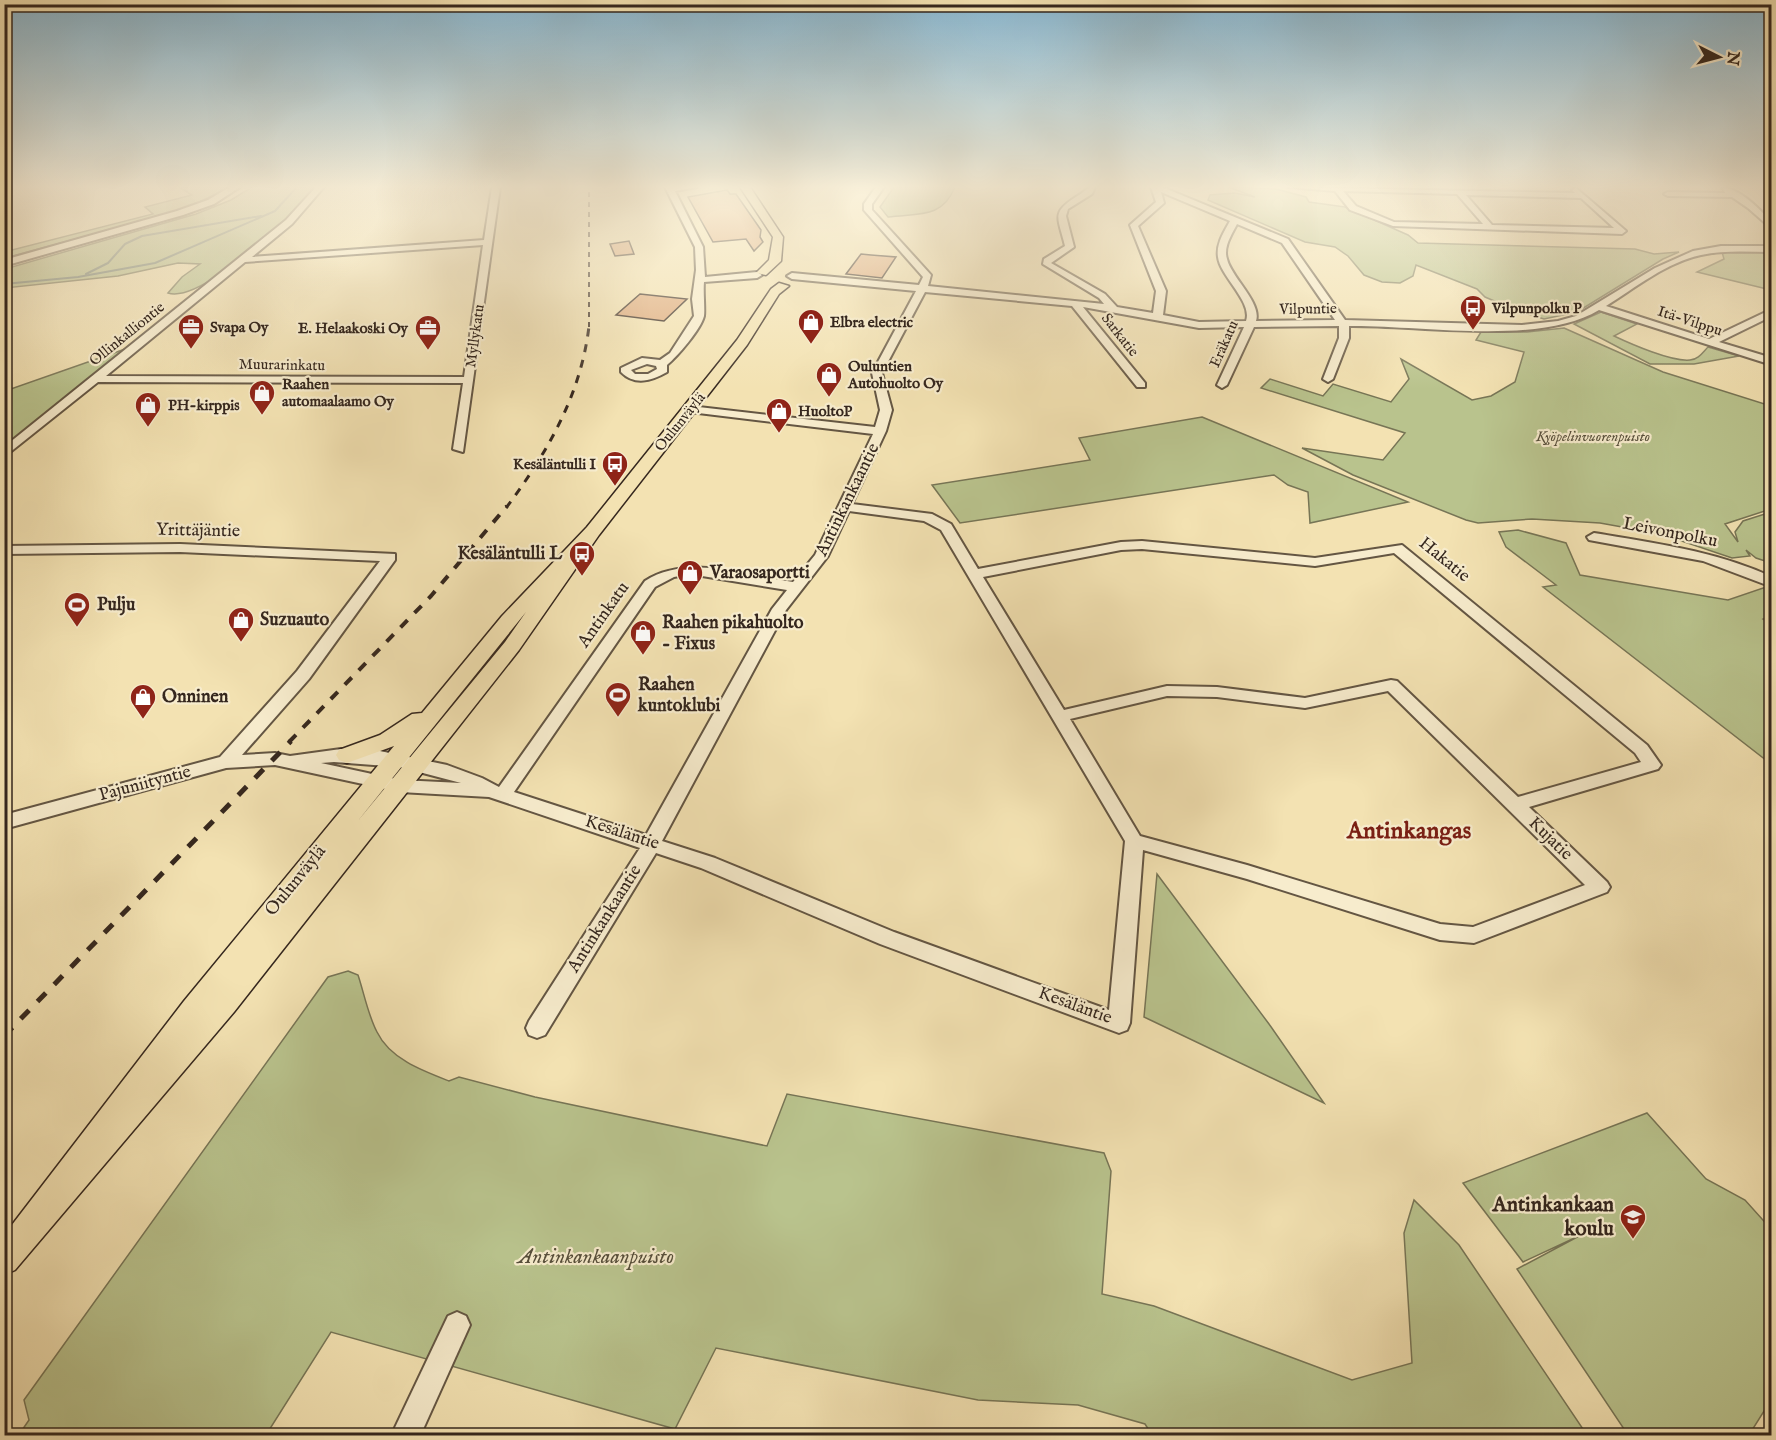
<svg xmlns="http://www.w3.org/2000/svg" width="1776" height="1440" font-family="'IM FELL English',serif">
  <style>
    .green { fill: #b9c38d; stroke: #777556; stroke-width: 1.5 }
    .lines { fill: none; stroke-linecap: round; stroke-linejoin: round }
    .stream { stroke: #728176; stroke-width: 2 }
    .building { fill: #deaa7c; stroke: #35271e; stroke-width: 1.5 }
    .minor-casing { stroke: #645643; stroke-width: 4 }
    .major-casing { stroke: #35271e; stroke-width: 3 }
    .minor { fill: #f7eccd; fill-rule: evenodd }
    .major { fill: #f3e2b2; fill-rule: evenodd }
    .rail-far3 { stroke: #35271e; stroke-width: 2; stroke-dasharray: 5 5; stroke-linecap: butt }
    .rail-far2 { stroke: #35271e; stroke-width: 3; stroke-dasharray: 8 8; stroke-linecap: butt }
    .rail-far1 { stroke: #35271e; stroke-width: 4; stroke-dasharray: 10 10; stroke-linecap: butt }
    .rail { stroke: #35271e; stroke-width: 5; stroke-dasharray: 12 12; stroke-linecap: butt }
    .labels { text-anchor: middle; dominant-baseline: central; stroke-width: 4.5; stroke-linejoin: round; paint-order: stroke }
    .far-poi-label { font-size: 15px; font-weight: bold; fill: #35271e; stroke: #f7eccd; text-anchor: start }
    .far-street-label { font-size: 15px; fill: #35271e; stroke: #f7eccd }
    .far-park-label { font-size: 15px; font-style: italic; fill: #564e3a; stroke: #f7eccd }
    .street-label { font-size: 18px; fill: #35271e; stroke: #f7eccd }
    .poi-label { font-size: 18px; font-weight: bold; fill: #35271e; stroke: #f7eccd; text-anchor: start }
    .near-poi-label { font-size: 21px; font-weight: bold; fill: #35271e; stroke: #f7eccd; text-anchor: end }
    .near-park-label { font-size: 21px; font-style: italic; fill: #564e3a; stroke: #f7eccd }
    .district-label { font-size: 24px; font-weight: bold; fill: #7a1f14; stroke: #f7eccd }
  </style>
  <rect width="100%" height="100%" fill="#f3e2b2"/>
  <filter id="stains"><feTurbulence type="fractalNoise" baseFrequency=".00333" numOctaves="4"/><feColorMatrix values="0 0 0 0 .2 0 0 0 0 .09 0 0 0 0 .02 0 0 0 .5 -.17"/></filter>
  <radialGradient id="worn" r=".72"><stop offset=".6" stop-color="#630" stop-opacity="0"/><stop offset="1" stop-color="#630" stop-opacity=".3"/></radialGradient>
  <g class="green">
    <polygon points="179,187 230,187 183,210 5,258 4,252 153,214 145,207 192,195"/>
    <path d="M252,187H315L306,204L295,214C270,234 198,303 168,293L182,277L200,264L178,263L118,276L5,288V269L196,214L231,200Z"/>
    <path d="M894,187H955C942,219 918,213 888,217L880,207Z"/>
    <polygon points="1228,187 1276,189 1306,197 1309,202 1345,207 1408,235 1418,243 1635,249 1654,254 1679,252 1663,259 1577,312 1544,319 1518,311 1485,297 1477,289 1416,265 1413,276 1400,283 1382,282 1364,275 1348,256 1335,247 1305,242 1208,200 1210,195 1235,193 1255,197"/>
    <polygon points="1722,252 1771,252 1771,290 1697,272 1724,259"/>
    <path d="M1601,312L1637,324L1614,336C1631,344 1672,362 1690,360C1698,360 1703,352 1708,347L1739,356L1694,364H1650L1574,324Z"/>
    <polygon points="1564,328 1663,372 1771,406 1771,509 1725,524 1738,542 1735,532 1743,521 1771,512 1771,563 1756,558 1746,550 1750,556 1732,558 1661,534 1600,523 1532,519 1478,523 1466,520 1353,475 1302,448 1383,460 1405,433 1261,388 1270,379 1323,396 1333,384 1391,402 1409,379 1401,359 1472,400 1491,396 1515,382 1524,352 1476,340 1481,332 1527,332"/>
    <polygon points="128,348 5,446 5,391"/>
    <polygon points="1202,417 1408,502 1310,523 1308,492 1288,485 1274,475 960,523 932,485 1090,460 1079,438"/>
    <polygon points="1518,530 1566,543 1580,575 1728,600 1766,587 1771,589 1771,615 1763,619 1771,624 1771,764 1543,587 1556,585 1506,547 1499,532"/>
    <polygon points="1157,874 1269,1024 1324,1103 1144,1017"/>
    <path d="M348,971L358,975C364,993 368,1015 377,1032C390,1059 423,1071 449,1081L459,1077L535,1097L767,1146L787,1094L1104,1153L1111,1171L1102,1294L1154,1306L1352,1380L1412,1363L1404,1233L1414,1200L1459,1245L1587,1435H1152L1145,1424L1078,1405L978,1400L716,1348L675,1429L331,1332L266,1435L18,1436L29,1420L24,1400L328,977Z"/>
    <polygon points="1647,1113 1706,1179 1745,1200 1771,1229 1771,1400 1749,1435 1628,1435 1517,1269 1581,1235 1523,1262 1463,1183"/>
  </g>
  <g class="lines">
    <g class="stream">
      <polyline points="86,274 108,263 125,244 142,236 261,216"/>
      <polyline points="4,284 78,277 155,263 275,211 297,187"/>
    </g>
  </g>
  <g class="building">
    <polygon points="727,190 730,194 736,194 761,230 760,237 763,242 754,251 746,239 713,242 688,197"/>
    <polygon points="629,241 634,254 615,256 610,244"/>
    <polygon points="861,254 871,255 896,257 882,278 846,274"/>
    <polygon points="640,294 687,299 664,321 616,315"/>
  </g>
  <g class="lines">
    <g class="minor-casing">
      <g id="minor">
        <polygon points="230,187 240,187 214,204 183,215 4,266 4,260 177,211 208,200"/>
        <path d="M316,187H324L292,224L252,257L484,240L492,187H500L463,452L453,449L463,383L98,382L4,457V447L286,220ZM483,245L464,377L106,376L245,262Z"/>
        <path d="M665,187H697L675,191L703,247L705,277L757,272L762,275L757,278L704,282C703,292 705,309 704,316C701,329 677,357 667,365V372C651,381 635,386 621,372V368L642,358L660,360L670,353L694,316L692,299L696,270L695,247ZM647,364L656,366L657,369L648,374H635L631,370Z"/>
        <path d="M876,187H884L872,204V210L931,275L928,286L1104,304L1099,298L1043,264L1044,259L1065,246C1058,216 1050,213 1079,195C1086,191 1087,187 1095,187L1092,194L1068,209L1066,216L1074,247L1051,263L1105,294L1117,307L1153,313L1156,291L1130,225L1156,202L1151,187H1162L1288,239L1345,320L1522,325L1558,321L1576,316L1655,268L1693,251L1721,246H1772V252C1748,252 1724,250 1701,255C1667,262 1635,288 1606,306L1709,339L1772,309V316L1719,342L1772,358V365L1599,310C1540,346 1420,325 1349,326V338L1333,379L1328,382L1323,379L1339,338V326L1254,327L1227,385L1222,388L1217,385L1244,327L1199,328L1083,307L1145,383V387H1137L1072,306L925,292L882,373L892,410L886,431L852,504L932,514L951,524L978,569L1121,542L1142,541L1315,558L1402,545L1647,745L1661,765L1658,769L1529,807L1607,882L1610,887L1607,892L1474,943L1440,940L1247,879L1143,850L1130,1023L1127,1030L1119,1033L880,944L701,868L656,853L545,1035L537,1038L529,1035L526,1028L529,1021L640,848L489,797L400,792L275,765L226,768L4,829V815L220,757L297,671L380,561L180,552L4,554V546L180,544L395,554V560L309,679L242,755L275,753L290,756L341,749L380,751L447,765L482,778L499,787L645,581C687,554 747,575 793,582L815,555L873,434L690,412L684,409L690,406L875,427L880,410L872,373L916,291L792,279L787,276L792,273L919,285L923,277L864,210V204ZM1161,192L1230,221C1224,232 1216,244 1218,257C1220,276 1253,302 1246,321L1199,322L1163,315L1166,291L1138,226L1164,203ZM1237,224L1282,243L1335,320L1256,321C1262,303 1231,277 1227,259C1223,247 1232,234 1237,224ZM849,511L924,521L941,530L1125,841L1109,1010L894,932L715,858L662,841L786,610L828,556ZM1142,549L1315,566L1394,553L1635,753L1641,762L1518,797L1397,681L1391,680L1305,698L1217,687L1167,686L1064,710L983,577L1121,550ZM690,574L787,590L772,609L646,835L514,792L655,587L674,577ZM1388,691L1585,885L1473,927L1440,924L1247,865L1140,836L1070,719L1167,696L1217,697L1305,708ZM334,762L400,767L461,783L400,780L321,763Z"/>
        <path d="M1288,187L1575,193L1572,190L1576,188L1626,231L1622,234L1393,226L1350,210L1335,191ZM1343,191L1457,194L1483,224L1394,222L1356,206ZM1466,195L1581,198L1614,228L1492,225Z"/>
        <path d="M1723,188C1740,188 1760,210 1772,222V229L1748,208L1732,197L1668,196L1664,194L1668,192L1725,193Z"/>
        <path d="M1594,533C1654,543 1716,551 1772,577V587L1703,561L1589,540L1587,537Z"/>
        <polygon points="457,1312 466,1316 470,1325 420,1436 391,1436 448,1316"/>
      </g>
    </g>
    <g class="major-casing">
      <g id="major">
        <polygon points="740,187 750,187 783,237 781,261 766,275 756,273 769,260 773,237"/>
        <path d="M779,283L789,286L779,294L747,345L599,535L519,650L234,1012L15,1270L4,1275L5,1234L184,1001L394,746L347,763L339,760L336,755L339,750L380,735L412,714L422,713L502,616L587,527L737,340L771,289ZM526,612L505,642L357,822Z"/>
      </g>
    </g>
    <use href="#minor" class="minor"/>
    <use href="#major" class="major"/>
    <polyline class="rail-far3" points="589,327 589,187"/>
    <path class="rail-far2" d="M506,508C547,453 581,395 589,326"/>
    <polyline class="rail-far1" points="289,742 431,596 507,506"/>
    <polyline class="rail" points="4,1036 291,741"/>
  </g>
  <linearGradient id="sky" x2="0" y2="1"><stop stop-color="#89b8d2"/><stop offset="0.48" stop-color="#faf2dc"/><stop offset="1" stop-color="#faf2dc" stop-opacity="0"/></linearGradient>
  <rect width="1776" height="389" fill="url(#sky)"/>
  <defs>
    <g id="bus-pin" transform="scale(1.35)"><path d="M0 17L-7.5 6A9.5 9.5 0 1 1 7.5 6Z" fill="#8f2418" stroke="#f7eccd"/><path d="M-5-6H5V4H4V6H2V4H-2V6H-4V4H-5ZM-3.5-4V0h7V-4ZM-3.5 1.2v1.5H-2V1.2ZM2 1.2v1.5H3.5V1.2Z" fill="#fff"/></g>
    <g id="shop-pin" transform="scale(1.35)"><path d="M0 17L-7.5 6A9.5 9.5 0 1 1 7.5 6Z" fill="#8f2418" stroke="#f7eccd"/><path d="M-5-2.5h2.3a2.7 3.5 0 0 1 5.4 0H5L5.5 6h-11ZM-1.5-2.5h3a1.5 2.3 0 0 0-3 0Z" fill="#fff"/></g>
    <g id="office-pin" transform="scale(1.35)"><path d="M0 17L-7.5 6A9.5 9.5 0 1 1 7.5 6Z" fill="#8f2418" stroke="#f7eccd"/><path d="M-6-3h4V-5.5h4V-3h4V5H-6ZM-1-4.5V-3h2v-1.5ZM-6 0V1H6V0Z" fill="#fff"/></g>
    <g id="stadium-pin" transform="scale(1.35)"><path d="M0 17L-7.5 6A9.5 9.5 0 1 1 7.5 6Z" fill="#8f2418" stroke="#f7eccd"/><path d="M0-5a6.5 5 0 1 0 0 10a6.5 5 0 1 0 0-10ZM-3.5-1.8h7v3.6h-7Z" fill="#fff"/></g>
    <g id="school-pin" transform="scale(1.35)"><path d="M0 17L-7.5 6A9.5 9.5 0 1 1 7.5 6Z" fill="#8f2418" stroke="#f7eccd"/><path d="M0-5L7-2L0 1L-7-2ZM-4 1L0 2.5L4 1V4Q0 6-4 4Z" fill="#fff"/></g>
  </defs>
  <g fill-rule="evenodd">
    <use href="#bus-pin" x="1473" y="308"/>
    <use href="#shop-pin" x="811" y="322"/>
    <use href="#office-pin" x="191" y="327"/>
    <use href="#office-pin" x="428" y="328"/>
    <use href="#shop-pin" x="829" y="375"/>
    <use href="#shop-pin" x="262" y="393"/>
    <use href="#shop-pin" x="148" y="405"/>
    <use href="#shop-pin" x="779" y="411"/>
    <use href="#bus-pin" x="615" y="464"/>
    <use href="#bus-pin" x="582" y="554"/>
    <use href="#shop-pin" x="690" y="573"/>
    <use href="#stadium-pin" x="77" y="605"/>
    <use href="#shop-pin" x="241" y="620"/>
    <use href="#shop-pin" x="643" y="633"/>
    <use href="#stadium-pin" x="618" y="695"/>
    <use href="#shop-pin" x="143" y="697"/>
    <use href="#school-pin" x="1633" y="1217"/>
  </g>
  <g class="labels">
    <g class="far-poi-label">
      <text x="1492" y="308">Vilpunpolku P</text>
      <text x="830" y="322">Elbra electric</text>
      <text x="210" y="327">Svapa Oy</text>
      <text x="408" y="328" text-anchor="end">E. Helaakoski Oy</text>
      <text x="848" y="366">Ouluntien<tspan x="848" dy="17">Autohuolto Oy</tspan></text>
      <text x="282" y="384">Raahen<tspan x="282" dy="17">automaalaamo Oy</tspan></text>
      <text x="168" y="405">PH-kirppis</text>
      <text x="798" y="411">HuoltoP</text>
      <text x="596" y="464" text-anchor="end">Kesäläntulli I</text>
    </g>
    <g class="far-street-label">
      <text transform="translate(1308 309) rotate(-1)">Vilpuntie</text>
      <text transform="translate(1690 321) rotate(18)">Itä-Vilppu</text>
      <text transform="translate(127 334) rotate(-39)">Ollinkalliontie</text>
      <text transform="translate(1120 335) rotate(52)">Sarkatie</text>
      <text transform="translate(475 336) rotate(-82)">Myllykatu</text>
      <text transform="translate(1224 344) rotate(-66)">Eräkatu</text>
      <text transform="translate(282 365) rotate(1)">Muurarinkatu</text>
      <text transform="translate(680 422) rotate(-51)">Oulunväylä</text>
    </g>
    <g class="far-park-label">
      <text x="1593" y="436">Kyöpelinvuorenpuisto</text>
    </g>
    <g class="street-label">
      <text transform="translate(848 500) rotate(-64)">Antinkankaantie</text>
      <text transform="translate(198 531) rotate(1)">Yrittäjäntie</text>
      <text transform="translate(1670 533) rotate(11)">Leivonpolku</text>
      <text transform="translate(1444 560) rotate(39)">Hakatie</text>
      <text transform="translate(604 615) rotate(-55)">Antinkatu</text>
      <text transform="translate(145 784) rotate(-15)">Pajuniityntie</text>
      <text transform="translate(622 833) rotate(18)">Kesäläntie</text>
      <text transform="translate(1550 839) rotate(44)">Kujatie</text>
      <text transform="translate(296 881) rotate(-51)">Oulunväylä</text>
      <text transform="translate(605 919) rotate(-58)">Antinkankaantie</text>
      <text transform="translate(1075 1006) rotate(20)">Kesäläntie</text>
    </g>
    <g class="poi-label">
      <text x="562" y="554" text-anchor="end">Kesäläntulli L</text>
      <text x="710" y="573">Varaosaportti</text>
      <text x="97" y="605">Pulju</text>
      <text x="260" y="620">Suzuauto</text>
      <text x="662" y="623">Raahen pikahuolto<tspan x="662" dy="21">- Fixus</tspan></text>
      <text x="638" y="685">Raahen<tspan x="638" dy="21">kuntoklubi</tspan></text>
      <text x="162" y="697">Onninen</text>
    </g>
    <g class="near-poi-label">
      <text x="1614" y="1205">Antinkankaan<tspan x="1614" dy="24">koulu</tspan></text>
    </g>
    <g class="near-park-label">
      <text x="596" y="1257">Antinkankaanpuisto</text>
    </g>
    <g class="district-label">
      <text x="1409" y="831">Antinkangas</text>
    </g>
  </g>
  <rect width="1776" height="1440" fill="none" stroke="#f3e2b2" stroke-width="24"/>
  <rect x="6" y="6" width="1764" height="1428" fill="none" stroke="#35271e" stroke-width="3"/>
  <rect x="12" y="12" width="1752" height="1416" fill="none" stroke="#35271e" stroke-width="1.5"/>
  <g transform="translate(1719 57) rotate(96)" stroke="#f7eccd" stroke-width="4.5" paint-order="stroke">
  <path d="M0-4.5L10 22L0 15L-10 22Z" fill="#35271e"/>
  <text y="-9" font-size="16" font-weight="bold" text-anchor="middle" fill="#35271e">N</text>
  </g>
  <rect width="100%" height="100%" filter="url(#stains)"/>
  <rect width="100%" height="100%" fill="url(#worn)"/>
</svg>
